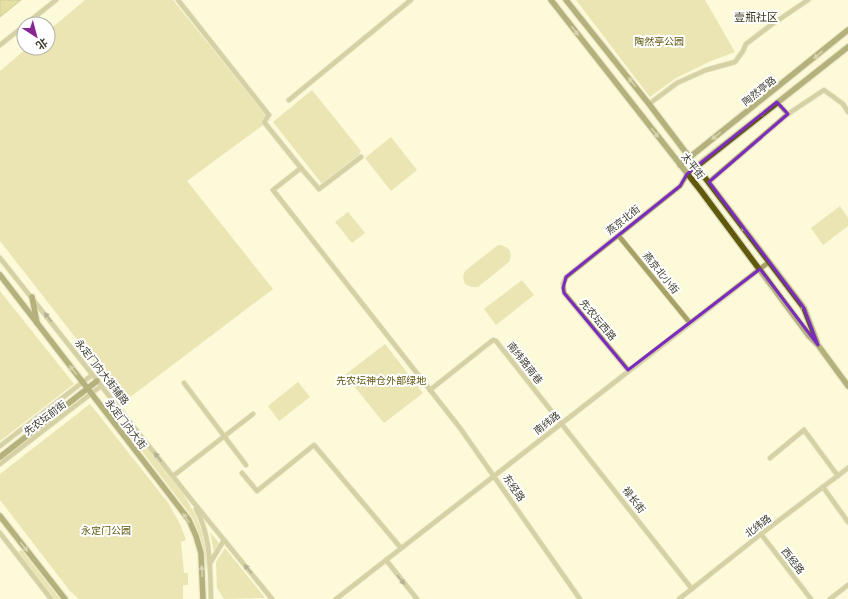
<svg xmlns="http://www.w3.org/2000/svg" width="848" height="599" font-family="Quicksand,'Noto Sans SC',sans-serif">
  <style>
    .green { fill: #d4cd86 }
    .water { fill: #c9be5f; stroke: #9f9750 }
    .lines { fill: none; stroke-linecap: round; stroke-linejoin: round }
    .minor-casing { stroke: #d9d8b9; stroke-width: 6 }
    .major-casing { stroke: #d9d8b9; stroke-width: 8 }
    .minor { stroke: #a7a166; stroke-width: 4.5 }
    .major { stroke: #60590c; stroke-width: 5.5 }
    .oneway { fill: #a8a479 }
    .oneway2 { fill: #5c5a3f }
    .marked { fill: none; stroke: #7b2cbf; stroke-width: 3; stroke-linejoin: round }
    .labels { text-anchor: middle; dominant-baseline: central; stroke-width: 4; stroke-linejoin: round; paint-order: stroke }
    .park-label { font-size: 10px; fill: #5f580f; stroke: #fff }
    .street-label { font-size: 10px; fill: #3c3b2e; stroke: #fff }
    .neighbourhood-label { font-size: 11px; fill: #3c391d; stroke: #fff }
  </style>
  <rect width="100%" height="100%" fill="#fcfad8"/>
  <g class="green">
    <polygon points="85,0 173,0 270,120 187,181 273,289 125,401 0,241 0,71 27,48 48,48 48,31"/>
    <polygon points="576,0 705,0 735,52 711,61 676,78 650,97"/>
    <polygon points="312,90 361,151 358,156 323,185 273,122"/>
    <polygon points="391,137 417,170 391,191 365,158"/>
    <polygon points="840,206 848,218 848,226 823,245 811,228"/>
    <polygon points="348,212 365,233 352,243 335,222"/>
    <path d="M500,245C510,247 513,253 509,262L478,287H471L465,284L463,277L465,271L498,245Z"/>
    <polygon points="522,280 534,295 496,325 484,309"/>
    <polygon points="0,291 74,384 0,441"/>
    <polygon points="385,344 423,393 384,423 345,375"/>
    <polygon points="298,382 310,397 279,421 268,406"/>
    <polygon points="90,404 169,504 180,524 186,540 181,542 184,573 188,573 188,585 183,585 183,599 79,599 70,591 0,500 0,474"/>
    <path d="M140,438C165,470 196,502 205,543C207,551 207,561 207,570L203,547L193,518L135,442Z"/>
    <polygon points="210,532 219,543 214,552"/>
    <polygon points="225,548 265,598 224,599 217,588 216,562"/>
    <polygon points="22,550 60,599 54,599 18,552"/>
  </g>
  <polygon class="water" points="0,0 21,0 0,17"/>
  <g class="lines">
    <g class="minor-casing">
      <g id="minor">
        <polyline points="178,0 269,115 264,122 301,168 273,190 460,428 580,599"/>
        <polyline points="26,24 56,0"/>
        <polyline points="0,45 24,26"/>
        <polyline points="289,100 411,0"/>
        <polyline points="777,102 788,114"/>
        <polyline points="649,104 677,83 706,70 735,62 743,51 746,44 771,25 808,0"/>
        <polyline points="301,168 319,189 361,157"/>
        <polyline points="709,182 788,114 824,90 843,104 848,112"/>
        <polyline points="618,235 690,323"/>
        <polyline points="0,258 190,498 272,599"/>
        <polyline points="628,370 564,293 563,284 566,277 680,186 687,174"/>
        <polyline points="184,383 246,465"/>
        <polyline points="430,390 493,340 496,341 692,589"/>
        <polyline points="0,446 92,375"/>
        <polyline points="770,458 804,430 838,476"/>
        <polyline points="0,464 101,386"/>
        <polyline points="242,473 257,491 314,445 401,548"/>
        <polyline points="173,476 253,414"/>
        <polyline points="823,487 848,522"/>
        <path d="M196,509C211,536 210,568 211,599"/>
        <polyline points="0,533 51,599"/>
        <polyline points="761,534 811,599"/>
        <polyline points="386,560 417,599"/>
        <polyline points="210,563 224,540"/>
        <polyline points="336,599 769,262"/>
        <polyline points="679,599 761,534 848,468"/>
        <polyline points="830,599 848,585"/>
      </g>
    </g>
    <g class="major-casing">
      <g id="major">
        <polyline points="551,0 701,191 809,336 818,345 848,386"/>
        <polyline points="566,0 649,104 804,308 817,342"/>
        <polyline points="680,165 848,30"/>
        <polyline points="687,174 848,47"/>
        <polyline points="0,275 189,520 196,536 201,553 203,599"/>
        <polyline points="32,297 37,323"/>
        <polyline points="0,457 97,381"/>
        <polyline points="0,516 65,599"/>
      </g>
    </g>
    <use href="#minor" class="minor"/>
    <use href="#major" class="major"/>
  </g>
  <defs><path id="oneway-solid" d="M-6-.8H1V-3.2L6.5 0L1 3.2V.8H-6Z"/></defs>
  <g class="oneway">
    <use href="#oneway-solid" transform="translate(575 31) rotate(52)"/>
    <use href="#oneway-solid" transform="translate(818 55) rotate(141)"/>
    <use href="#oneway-solid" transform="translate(632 82) rotate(-129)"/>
    <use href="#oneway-solid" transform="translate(760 115) rotate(-39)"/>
    <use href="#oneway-solid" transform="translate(655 133) rotate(52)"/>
    <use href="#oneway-solid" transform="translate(716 136) rotate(141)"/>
    <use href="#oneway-solid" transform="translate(745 231) rotate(-127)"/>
    <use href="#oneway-solid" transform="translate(804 309) rotate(-119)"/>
    <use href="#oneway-solid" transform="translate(73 370) rotate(-128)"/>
    <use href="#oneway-solid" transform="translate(186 518) rotate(-124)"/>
    <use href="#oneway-solid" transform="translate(24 547) rotate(52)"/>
    <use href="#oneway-solid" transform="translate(202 571) rotate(-93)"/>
  </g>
  <g class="oneway2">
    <use href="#oneway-solid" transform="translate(48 317) rotate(-128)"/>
    <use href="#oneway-solid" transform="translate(158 457) rotate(-129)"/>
    <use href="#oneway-solid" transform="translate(248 569) rotate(-130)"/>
    <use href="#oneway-solid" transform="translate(401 580) rotate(52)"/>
  </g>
  <path d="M0 0H848V599H0ZM777,102L788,114L709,182L804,308L818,345L760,269L628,370L564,293L563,288L566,277L680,186L687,174Z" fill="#fcfad8" fill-opacity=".55" fill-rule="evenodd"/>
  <path class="marked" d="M777,102L788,114L709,182L804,308L818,345L760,269L628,370L564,293L563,288L566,277L680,186L687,174Z"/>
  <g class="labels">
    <g class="park-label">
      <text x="659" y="41">陶然亭公园</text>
      <text x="381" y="380">先农坛神仓外部绿地</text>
      <text x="106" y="530">永定门公园</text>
    </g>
    <g class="street-label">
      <text transform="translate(759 91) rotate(-39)">陶然亭路</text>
      <text transform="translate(693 166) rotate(52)">太平街</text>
      <text transform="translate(623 220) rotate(-39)">燕京北街</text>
      <text transform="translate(661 273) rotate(51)">燕京北小街</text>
      <text transform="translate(598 320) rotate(50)">先农坛西路</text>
      <text transform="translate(525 363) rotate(52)">南纬路南巷</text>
      <text transform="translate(102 372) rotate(52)">永定门内大街辅路</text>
      <text transform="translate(45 418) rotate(-37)">先农坛前街</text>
      <text transform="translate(547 423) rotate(-38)">南纬路</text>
      <text transform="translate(126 424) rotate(52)">永定门内大街</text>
      <text transform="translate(514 488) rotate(56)">东经路</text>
      <text transform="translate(634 500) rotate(52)">禄长街</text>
      <text transform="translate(758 526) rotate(-37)">北纬路</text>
      <text transform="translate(793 561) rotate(52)">西经路</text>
    </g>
    <g class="neighbourhood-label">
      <text x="756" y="17">壹瓶社区</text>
    </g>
  </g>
  <g transform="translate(36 36) rotate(144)"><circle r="19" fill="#ffffff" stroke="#b1b1ab"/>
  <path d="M0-3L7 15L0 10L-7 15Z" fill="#852691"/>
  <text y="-6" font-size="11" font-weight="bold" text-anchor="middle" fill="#3c3b2e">北</text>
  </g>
</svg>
